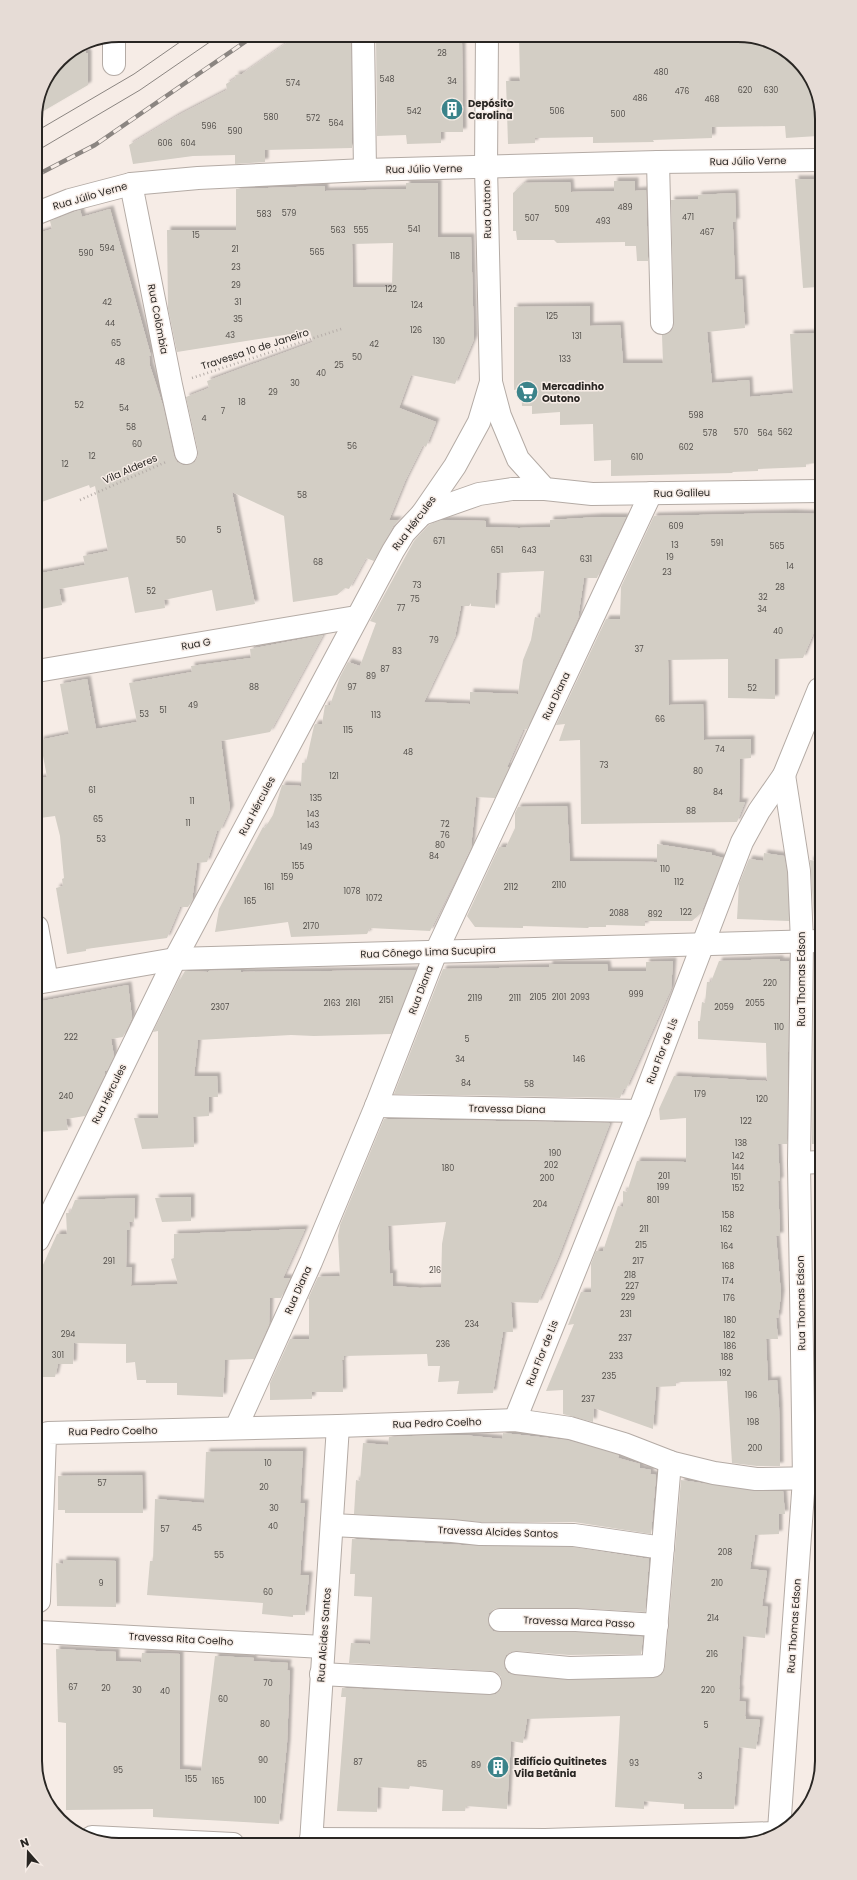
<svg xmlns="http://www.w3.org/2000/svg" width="857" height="1880" font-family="Poppins,sans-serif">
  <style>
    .building { fill: #d3cec5; fill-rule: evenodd; filter: url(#shadow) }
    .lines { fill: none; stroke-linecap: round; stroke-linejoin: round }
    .minor-casing { stroke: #b4aba5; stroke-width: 24 }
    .path { stroke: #b5ada8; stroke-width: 2.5; stroke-dasharray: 1 3; stroke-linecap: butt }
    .minor { stroke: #fff; stroke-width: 22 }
    .tram { stroke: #8b8581; stroke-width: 1 }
    .rail-casing { stroke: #8b8581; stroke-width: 4.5 }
    .rail { stroke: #f6ece6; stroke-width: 3; stroke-dasharray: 9; stroke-linecap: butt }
    .labels { text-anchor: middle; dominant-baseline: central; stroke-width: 3; stroke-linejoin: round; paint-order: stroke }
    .number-label { font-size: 8px; fill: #54504c }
    .poi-label { font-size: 10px; font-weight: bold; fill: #292623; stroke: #f6ece6; text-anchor: start }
    .street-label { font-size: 10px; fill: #292623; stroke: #f6ece6 }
    .rim { fill: none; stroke: #292623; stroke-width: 2 }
  </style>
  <defs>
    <filter id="shadow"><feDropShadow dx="3.5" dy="-3.5" stdDeviation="1" flood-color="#0004"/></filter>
  </defs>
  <rect width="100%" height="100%" fill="#f6ece6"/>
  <g class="building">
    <polygon points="298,35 351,35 352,148 265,150 265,162 235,164 235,155 193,156 133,164 129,145 177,116 227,90 226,84 236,78 235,75 242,74"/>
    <polygon points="376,35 460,35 460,43 462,43 463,132 441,132 441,143 407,144 406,135 377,136"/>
    <polygon points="519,35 670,35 670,43 708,42 708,36 743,35 789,52 817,92 818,136 786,138 785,126 712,127 712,138 653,140 654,142 593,143 593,137 535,138 535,143 508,144 506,81 520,81"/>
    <polygon points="86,42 86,53 88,53 88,85 35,116 44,82 60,59"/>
    <polygon points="795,179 818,179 818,287 803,288"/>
    <polygon points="614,181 635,181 635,191 646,190 648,261 637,261 636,246 625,246 625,242 557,243 554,240 517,240 516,231 513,231 513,193 524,183 570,182 571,192 614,191"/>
    <path d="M406,183H438V237H471L474,339L455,384L411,375L399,408L436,422L426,447L423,445L405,481L389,520H399L393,526L374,561L366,558L349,589L345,588L337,595L293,602L284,516L232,492L255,604L216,611L212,590L164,600L165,608L135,613L128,577L59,589L62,605L36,610V574L85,565L83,556L108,551L95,486L90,488L89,485L36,504L35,234L52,229L50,221L74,212L80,210L82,217L110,209L151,356H149L150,366L163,406L174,456L177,462L183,465H188L195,462L198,456V451L186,397L209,388L207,381L313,342L310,331L177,352L168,308L167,230H236V189L325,186V191L406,189ZM393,243L392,287H353L352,244Z"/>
    <polygon points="735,193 736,222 733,222 733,229 735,280 742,279 745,328 707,332 712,383 749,380 750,397 793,393 790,334 818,333 818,463 806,464 806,467 758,469 758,471 732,472 733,473 611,476 611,460 594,461 593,424 560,425 560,412 532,414 532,406 522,406 521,389 514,390 514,307 590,306 590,326 620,325 623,363 663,363 662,335 669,333 673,329 674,323 671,200 698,199 698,195"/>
    <polygon points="792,513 819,514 819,620 803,658 775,659 775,699 728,698 728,659 668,660 669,705 703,704 704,740 751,739 751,758 740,759 739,802 745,802 737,822 581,824 580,740 559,741 565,724 556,725 606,619 620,619 621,587 654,516"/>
    <path d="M599,517H626L597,578H584L578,618L527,729L523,730L507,767H509L495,798L476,797L471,848L430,931L370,928L367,934L291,937L288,922L215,932L219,909L263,827L265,828L273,815L282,785L301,786L302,763L306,762L314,726L315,724H322L325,705H330L340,677L348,662L360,666L376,623L370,621L414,541L429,525L441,520L486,521V527L519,528L550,527V520ZM544,571L540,618L535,617L531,640L523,660L518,694L470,692V704L424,702L455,637L461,606H469L471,603V606L495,608L497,573Z"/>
    <polygon points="323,635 270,732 221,741 230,809 220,831 217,831 207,862 197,863 192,901 188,907 180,907 167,938 86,949 86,951 67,954 56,888 63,886 62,879 64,878 60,836 55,816 40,818 37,800 37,779 47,777 40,740 69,734 60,684 87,679 96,729 137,722 129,683 192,672 191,666 251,658 250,649"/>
    <polygon points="567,806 570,861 657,862 657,844 712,853 712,855 723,858 701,913 692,921 645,921 645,926 606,925 606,927 589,927 588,928 523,926 523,928 475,927 467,916 499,847 506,847 515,828 515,813 518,807"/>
    <polygon points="764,853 784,856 787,872 789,921 737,919 739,884 749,859 763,861"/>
    <polygon points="810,860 820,862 820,918 814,918"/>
    <polygon points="780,959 780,961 789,961 787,1144 778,1144 780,1181 778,1181 780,1236 776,1236 781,1294 778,1318 776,1318 778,1339 766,1339 768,1381 777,1380 779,1407 780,1466 757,1466 732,1463 727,1381 676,1382 676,1386 656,1387 653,1429 594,1408 593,1422 563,1414 563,1390 546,1391 574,1324 568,1325 581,1292 591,1292 591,1264 596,1251 603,1251 618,1206 623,1207 623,1191 627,1192 637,1161 686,1162 686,1118 660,1120 659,1109 674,1076 767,1081 766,1043 698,1039 698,1021 700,1021 702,1002 705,1003 707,982 711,982 719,961"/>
    <polygon points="673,961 671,989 626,1089 624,1088 620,1098 394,1094 443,969 549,967 549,964 607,964 608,971 646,971 646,962"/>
    <polygon points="814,961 820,961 820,1144 812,1144"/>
    <polygon points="241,970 241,972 416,970 391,1034 314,1036 291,1035 198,1040 194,1076 217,1076 218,1097 209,1097 209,1116 193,1117 194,1147 142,1149 134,1118 158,1118 158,1031 153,1032 181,975 180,980 185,971 208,972 208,971"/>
    <polygon points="128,985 132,1018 123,1037 111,1039 114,1056 107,1070 105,1071 105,1074 85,1116 66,1119 68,1130 38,1132 37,1002"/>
    <path d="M384,1119L610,1123L558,1258L538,1303L511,1302L513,1332H503L493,1393L457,1394L459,1381L438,1382L440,1366H428L427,1354L344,1356V1360H342L343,1392H312V1399L270,1400V1383L290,1339H309V1299H308L318,1277L340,1276L338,1236L340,1225ZM446,1222L442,1244L441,1287L420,1288L393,1286V1273L390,1274L388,1226Z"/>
    <polygon points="191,1197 191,1221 162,1222 155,1198"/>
    <polygon points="135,1198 134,1222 129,1222 130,1230 127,1230 126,1267 132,1267 131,1286 178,1284 171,1259 174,1258 174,1234 305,1229 283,1278 290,1278 281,1298 270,1298 269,1324 254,1359 225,1360 223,1397 177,1395 177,1383 146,1383 146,1380 137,1380 135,1362 126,1363 126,1344 74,1343 73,1364 58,1364 55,1377 38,1377 38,1276 57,1234 67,1234 66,1213 70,1213 75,1200"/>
    <polygon points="503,1433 567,1440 619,1455 618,1458 640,1464 640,1468 651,1470 650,1474 656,1475 651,1534 574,1522 481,1522 354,1514 356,1480 360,1481 363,1443 388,1445 389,1437 435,1435 463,1435 502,1439"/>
    <polygon points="303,1451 300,1503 305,1503 300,1575 309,1575 305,1615 293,1615 293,1617 262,1614 263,1603 147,1595 150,1561 153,1561 155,1499 204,1503 206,1452"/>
    <polygon points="142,1475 143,1513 65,1513 65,1510 58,1510 58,1476"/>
    <polygon points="681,1480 754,1491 783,1491 785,1514 779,1514 779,1534 755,1535 750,1569 767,1571 762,1606 768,1607 765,1638 743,1636 739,1689 740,1689 739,1701 746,1702 745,1716 746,1716 746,1719 760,1720 756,1749 739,1747 734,1809 684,1809 684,1804 644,1801 644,1809 615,1807 620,1716 527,1719 523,1743 511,1741 507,1809 466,1806 465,1811 442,1811 443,1790 410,1786 409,1789 378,1787 377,1812 337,1811 346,1697 341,1697 342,1688 489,1695 496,1694 501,1689 502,1684 501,1677 496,1672 491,1671 349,1663 351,1643 370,1644 372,1597 354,1596 355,1574 350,1574 352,1539 480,1546 573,1547 649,1559 645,1612 577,1608 500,1608 494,1609 489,1613 488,1620 489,1626 493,1631 500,1632 576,1632 643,1637 641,1654 569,1655 517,1651 511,1652 506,1655 504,1662 505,1669 508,1673 514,1675 569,1680 654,1678 663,1673 665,1667"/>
    <polygon points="63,1560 116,1561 116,1607 57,1606 56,1563 63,1564"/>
    <polygon points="56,1649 116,1652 116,1661 141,1662 142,1653 180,1654 180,1769 201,1771 215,1656 254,1658 253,1661 288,1663 287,1670 290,1671 287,1743 279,1824 153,1817 153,1809 66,1810 66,1723 58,1722"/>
  </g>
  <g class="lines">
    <g class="minor-casing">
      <g id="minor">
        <polyline points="363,35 365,170"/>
        <polyline points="487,35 486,167 491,382 500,416 518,459 545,489 592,494 819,491"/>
        <polyline points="114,36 114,64"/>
        <polyline points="658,162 662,323"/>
        <polyline points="131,184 171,385 186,453"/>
        <polyline points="35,214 70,200 131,184 198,178 365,170 658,162 818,160"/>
        <polyline points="422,514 479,494 512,489 545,489"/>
        <polyline points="37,671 356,617"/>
        <polyline points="37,927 47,981"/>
        <polyline points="37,983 175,959 820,941"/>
        <polyline points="376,1106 639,1111"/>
        <polyline points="799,1163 820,1162"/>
        <polyline points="38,1240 175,959 393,551 404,533 422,514 455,466 479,422 491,382"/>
        <polyline points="515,1420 639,1111 742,842 759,811 784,775 819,689"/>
        <polyline points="236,1428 311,1262 376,1106 436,952 651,493"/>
        <polyline points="332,1525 452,1531 480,1534 574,1535 663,1548"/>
        <polyline points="39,1601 45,1436 48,1433 338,1426 515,1420 570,1428 624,1444 673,1463 714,1473 756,1479 821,1478"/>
        <polyline points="500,1620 576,1620 657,1625"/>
        <polyline points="39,1632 323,1647"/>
        <polyline points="516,1663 569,1668 653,1666 670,1462"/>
        <polyline points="321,1674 490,1683"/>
        <polyline points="779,1830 804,1479 799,1163 802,942 799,871 784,775"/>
        <polyline points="92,1837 233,1844"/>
        <polyline points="311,1839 545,1840 776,1833"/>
        <polyline points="311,1843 338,1426"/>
      </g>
    </g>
    <g class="path">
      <polyline points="192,378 344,328"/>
      <polyline points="80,500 166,462"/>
    </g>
    <use href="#minor" class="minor"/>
    <g class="tram">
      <polyline points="35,132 134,74 190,35"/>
      <polyline points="35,152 140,90 220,35"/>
    </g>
    <g class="rail-casing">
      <polyline id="rail" points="35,176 95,145 255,35"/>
    </g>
    <use href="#rail" class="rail"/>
  </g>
  <defs>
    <g id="building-disc" transform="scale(1.15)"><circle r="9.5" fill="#3b838a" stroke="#f6ece6"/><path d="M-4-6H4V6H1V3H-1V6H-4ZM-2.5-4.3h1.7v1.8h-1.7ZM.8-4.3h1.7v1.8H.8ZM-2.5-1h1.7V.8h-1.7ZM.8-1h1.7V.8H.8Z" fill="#fff"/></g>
    <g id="supermarket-disc" transform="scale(1.15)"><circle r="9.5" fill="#3b838a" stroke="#f6ece6"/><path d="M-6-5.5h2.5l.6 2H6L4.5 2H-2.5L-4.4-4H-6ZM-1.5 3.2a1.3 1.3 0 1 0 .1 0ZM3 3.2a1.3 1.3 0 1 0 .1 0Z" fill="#fff"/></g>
  </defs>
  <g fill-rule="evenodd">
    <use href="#building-disc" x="452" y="109"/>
    <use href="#supermarket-disc" x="527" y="392"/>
    <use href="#building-disc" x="498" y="1767"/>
  </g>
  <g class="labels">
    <g class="number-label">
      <text x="442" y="53">28</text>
      <text x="661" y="72">480</text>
      <text x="387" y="79">548</text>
      <text x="452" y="81">34</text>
      <text x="293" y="83">574</text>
      <text x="745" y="90">620</text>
      <text x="771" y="90">630</text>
      <text x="682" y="91">476</text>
      <text x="640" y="98">486</text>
      <text x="712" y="99">468</text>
      <text x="414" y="111">542</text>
      <text x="557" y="111">506</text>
      <text x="618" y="114">500</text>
      <text x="271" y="117">580</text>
      <text x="313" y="118">572</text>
      <text x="336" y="123">564</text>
      <text x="209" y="126">596</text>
      <text x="235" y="131">590</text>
      <text x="165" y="143">606</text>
      <text x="188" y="143">604</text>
      <text x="625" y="207">489</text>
      <text x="562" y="209">509</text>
      <text x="289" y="213">579</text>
      <text x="264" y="214">583</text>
      <text x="688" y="217">471</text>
      <text x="532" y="218">507</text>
      <text x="603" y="221">493</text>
      <text x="414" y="229">541</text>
      <text x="338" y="230">563</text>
      <text x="361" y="230">555</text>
      <text x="707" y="232">467</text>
      <text x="196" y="235">15</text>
      <text x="107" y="248">594</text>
      <text x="235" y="249">21</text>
      <text x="317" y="252">565</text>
      <text x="86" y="253">590</text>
      <text x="455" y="256">118</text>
      <text x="236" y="267">23</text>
      <text x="236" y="285">29</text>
      <text x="391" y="289">122</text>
      <text x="107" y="302">42</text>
      <text x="238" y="302">31</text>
      <text x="417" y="305">124</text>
      <text x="552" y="316">125</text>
      <text x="238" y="319">35</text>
      <text x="110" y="323">44</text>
      <text x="416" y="330">126</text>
      <text x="230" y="335">43</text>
      <text x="577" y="336">131</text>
      <text x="439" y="341">130</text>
      <text x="116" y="343">65</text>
      <text x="374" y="344">42</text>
      <text x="357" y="357">50</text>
      <text x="565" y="359">133</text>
      <text x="120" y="362">48</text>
      <text x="339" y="365">25</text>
      <text x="321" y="373">40</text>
      <text x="295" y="383">30</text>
      <text x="273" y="392">29</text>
      <text x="242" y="402">18</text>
      <text x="79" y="405">52</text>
      <text x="124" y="408">54</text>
      <text x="223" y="411">7</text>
      <text x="696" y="415">598</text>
      <text x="204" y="418">4</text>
      <text x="131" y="427">58</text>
      <text x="741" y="432">570</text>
      <text x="785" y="432">562</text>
      <text x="710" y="433">578</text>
      <text x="765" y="433">564</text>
      <text x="137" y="444">60</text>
      <text x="352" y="446">56</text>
      <text x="686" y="447">602</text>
      <text x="92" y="456">12</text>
      <text x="637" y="457">610</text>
      <text x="65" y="464">12</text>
      <text x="302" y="495">58</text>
      <text x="676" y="526">609</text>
      <text x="219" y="530">5</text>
      <text x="181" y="540">50</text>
      <text x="439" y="541">671</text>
      <text x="717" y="543">591</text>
      <text x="675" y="545">13</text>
      <text x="777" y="546">565</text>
      <text x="497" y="550">651</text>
      <text x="529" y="550">643</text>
      <text x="670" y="557">19</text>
      <text x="586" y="559">631</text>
      <text x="318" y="562">68</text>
      <text x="790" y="566">14</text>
      <text x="667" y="572">23</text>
      <text x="417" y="585">73</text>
      <text x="780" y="587">28</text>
      <text x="151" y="591">52</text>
      <text x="763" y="597">32</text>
      <text x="415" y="599">75</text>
      <text x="401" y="608">77</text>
      <text x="762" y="609">34</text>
      <text x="778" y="631">40</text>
      <text x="434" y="640">79</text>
      <text x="639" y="649">37</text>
      <text x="397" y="651">83</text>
      <text x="385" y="669">87</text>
      <text x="371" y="676">89</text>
      <text x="254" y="687">88</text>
      <text x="352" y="687">97</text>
      <text x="752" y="688">52</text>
      <text x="193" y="705">49</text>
      <text x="163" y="710">51</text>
      <text x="144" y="714">53</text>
      <text x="376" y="715">113</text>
      <text x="660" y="719">66</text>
      <text x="348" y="730">115</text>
      <text x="720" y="749">74</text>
      <text x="408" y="752">48</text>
      <text x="604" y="765">73</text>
      <text x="698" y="771">80</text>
      <text x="334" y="776">121</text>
      <text x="92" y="790">61</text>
      <text x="718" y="792">84</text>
      <text x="316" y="798">135</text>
      <text x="192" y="801">11</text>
      <text x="691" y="811">88</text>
      <text x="313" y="814">143</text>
      <text x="98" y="819">65</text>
      <text x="188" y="823">11</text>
      <text x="445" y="824">72</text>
      <text x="313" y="825">143</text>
      <text x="445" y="835">76</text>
      <text x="101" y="839">53</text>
      <text x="440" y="845">80</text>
      <text x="306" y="847">149</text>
      <text x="434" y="856">84</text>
      <text x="298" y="866">155</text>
      <text x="665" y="869">110</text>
      <text x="287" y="877">159</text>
      <text x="679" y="882">112</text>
      <text x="559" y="885">2110</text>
      <text x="269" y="887">161</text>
      <text x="511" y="887">2112</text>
      <text x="352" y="891">1078</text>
      <text x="374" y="898">1072</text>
      <text x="250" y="901">165</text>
      <text x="686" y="912">122</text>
      <text x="619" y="913">2088</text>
      <text x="655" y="914">892</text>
      <text x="311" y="926">2170</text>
      <text x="770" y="983">220</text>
      <text x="636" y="994">999</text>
      <text x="538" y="997">2105</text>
      <text x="559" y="997">2101</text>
      <text x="580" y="997">2093</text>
      <text x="475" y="998">2119</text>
      <text x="515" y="998">2111</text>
      <text x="386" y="1000">2151</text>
      <text x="332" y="1003">2163</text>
      <text x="353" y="1003">2161</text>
      <text x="755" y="1003">2055</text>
      <text x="220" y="1007">2307</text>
      <text x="724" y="1007">2059</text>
      <text x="779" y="1027">110</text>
      <text x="71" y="1037">222</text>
      <text x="467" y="1039">5</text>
      <text x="460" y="1059">34</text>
      <text x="579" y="1059">146</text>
      <text x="466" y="1083">84</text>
      <text x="529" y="1084">58</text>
      <text x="700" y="1094">179</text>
      <text x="66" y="1096">240</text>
      <text x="762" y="1099">120</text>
      <text x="746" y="1121">122</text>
      <text x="741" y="1143">138</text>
      <text x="555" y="1153">190</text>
      <text x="738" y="1156">142</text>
      <text x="551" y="1165">202</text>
      <text x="738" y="1167">144</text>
      <text x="448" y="1168">180</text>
      <text x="664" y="1176">201</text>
      <text x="736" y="1177">151</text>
      <text x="547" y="1178">200</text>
      <text x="663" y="1187">199</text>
      <text x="738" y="1188">152</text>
      <text x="653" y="1200">801</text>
      <text x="540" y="1204">204</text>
      <text x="728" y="1215">158</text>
      <text x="644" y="1229">211</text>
      <text x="726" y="1229">162</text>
      <text x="641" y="1245">215</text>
      <text x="727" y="1246">164</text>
      <text x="109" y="1261">291</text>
      <text x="638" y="1261">217</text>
      <text x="728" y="1266">168</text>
      <text x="435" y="1270">216</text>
      <text x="630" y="1275">218</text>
      <text x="728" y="1281">174</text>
      <text x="632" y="1286">227</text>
      <text x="628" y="1297">229</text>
      <text x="729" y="1298">176</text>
      <text x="626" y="1314">231</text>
      <text x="730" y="1320">180</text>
      <text x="472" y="1324">234</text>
      <text x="68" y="1334">294</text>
      <text x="729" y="1335">182</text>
      <text x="625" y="1338">237</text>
      <text x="443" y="1344">236</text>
      <text x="730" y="1346">186</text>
      <text x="58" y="1355">301</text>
      <text x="616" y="1356">233</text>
      <text x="727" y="1357">188</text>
      <text x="725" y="1373">192</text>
      <text x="609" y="1376">235</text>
      <text x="751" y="1395">196</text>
      <text x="588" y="1399">237</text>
      <text x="753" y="1422">198</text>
      <text x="755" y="1448">200</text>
      <text x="268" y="1463">10</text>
      <text x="102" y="1483">57</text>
      <text x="264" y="1487">20</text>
      <text x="274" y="1508">30</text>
      <text x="273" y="1526">40</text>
      <text x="197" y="1528">45</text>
      <text x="165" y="1529">57</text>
      <text x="725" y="1552">208</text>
      <text x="219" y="1555">55</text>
      <text x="101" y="1583">9</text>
      <text x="717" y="1583">210</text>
      <text x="268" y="1592">60</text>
      <text x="713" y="1618">214</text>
      <text x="712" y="1654">216</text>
      <text x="268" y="1683">70</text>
      <text x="73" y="1687">67</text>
      <text x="106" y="1688">20</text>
      <text x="137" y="1690">30</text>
      <text x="708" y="1690">220</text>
      <text x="165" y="1691">40</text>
      <text x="223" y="1699">60</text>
      <text x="265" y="1724">80</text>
      <text x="706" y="1725">5</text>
      <text x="263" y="1760">90</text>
      <text x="358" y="1762">87</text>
      <text x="634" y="1763">93</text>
      <text x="422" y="1764">85</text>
      <text x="476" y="1765">89</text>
      <text x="118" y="1770">95</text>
      <text x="700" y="1776">3</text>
      <text x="191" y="1779">155</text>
      <text x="218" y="1781">165</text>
      <text x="260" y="1800">100</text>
    </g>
    <g class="poi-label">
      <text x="468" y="103">Depósito<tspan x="468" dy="12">Carolina</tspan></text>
      <text x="542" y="386">Mercadinho<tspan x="542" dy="12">Outono</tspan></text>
      <text x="514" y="1761">Edifício Quitinetes<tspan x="514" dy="12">Vila Betânia</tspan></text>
    </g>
    <g class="street-label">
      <text transform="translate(748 161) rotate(-1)">Rua Júlio Verne</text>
      <text transform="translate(424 169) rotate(-1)">Rua Júlio Verne</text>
      <text transform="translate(90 196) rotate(-16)">Rua Júlio Verne</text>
      <text transform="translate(487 209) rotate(-91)">Rua Outono</text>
      <text transform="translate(158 319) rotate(79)">Rua Colômbia</text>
      <text transform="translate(255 349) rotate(-18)">Travessa 10 de Janeiro</text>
      <text transform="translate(130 469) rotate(-24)">Vila Alderes</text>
      <text transform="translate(682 493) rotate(-1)">Rua Galileu</text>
      <text transform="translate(414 523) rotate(-53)">Rua Hércules</text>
      <text transform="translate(196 644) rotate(-10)">Rua G</text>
      <text transform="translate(556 696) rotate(-65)">Rua Diana</text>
      <text transform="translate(257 806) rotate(-62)">Rua Hércules</text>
      <text transform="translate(428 952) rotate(-2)">Rua Cônego Lima Sucupira</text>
      <text transform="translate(801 979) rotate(-90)">Rua Thomas Edson</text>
      <text transform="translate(421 990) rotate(-69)">Rua Diana</text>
      <text transform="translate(662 1051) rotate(-69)">Rua Flor de Lis</text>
      <text transform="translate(109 1094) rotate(-64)">Rua Hércules</text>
      <text transform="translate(507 1109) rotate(1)">Travessa Diana</text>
      <text transform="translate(298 1290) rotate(-66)">Rua Diana</text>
      <text transform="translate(801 1303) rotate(-91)">Rua Thomas Edson</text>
      <text transform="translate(542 1353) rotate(-68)">Rua Flor de Lis</text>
      <text transform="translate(437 1423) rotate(-2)">Rua Pedro Coelho</text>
      <text transform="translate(113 1431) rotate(-1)">Rua Pedro Coelho</text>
      <text transform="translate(498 1532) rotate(2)">Travessa Alcides Santos</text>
      <text transform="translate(579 1622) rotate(2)">Travessa Marca Passo</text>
      <text transform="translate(794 1626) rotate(-86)">Rua Thomas Edson</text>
      <text transform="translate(324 1635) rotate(-86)">Rua Alcides Santos</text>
      <text transform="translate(181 1639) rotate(3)">Travessa Rita Coelho</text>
    </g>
  </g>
  <path d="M0 0H857V1880H0ZM119 42H738A77 77 0 0 1 815 119V1761A77 77 0 0 1 738 1838H119A77 77 0 0 1 42 1761V119A77 77 0 0 1 119 42Z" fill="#e6dcd6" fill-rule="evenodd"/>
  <path class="rim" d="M119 42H738A77 77 0 0 1 815 119V1761A77 77 0 0 1 738 1838H119A77 77 0 0 1 42 1761V119A77 77 0 0 1 119 42Z"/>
  <g transform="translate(28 1852) rotate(340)" stroke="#f6ece6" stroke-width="3" paint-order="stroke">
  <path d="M0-3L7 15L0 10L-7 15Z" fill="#292623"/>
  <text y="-6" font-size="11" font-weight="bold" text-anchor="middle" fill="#292623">N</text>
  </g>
</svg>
